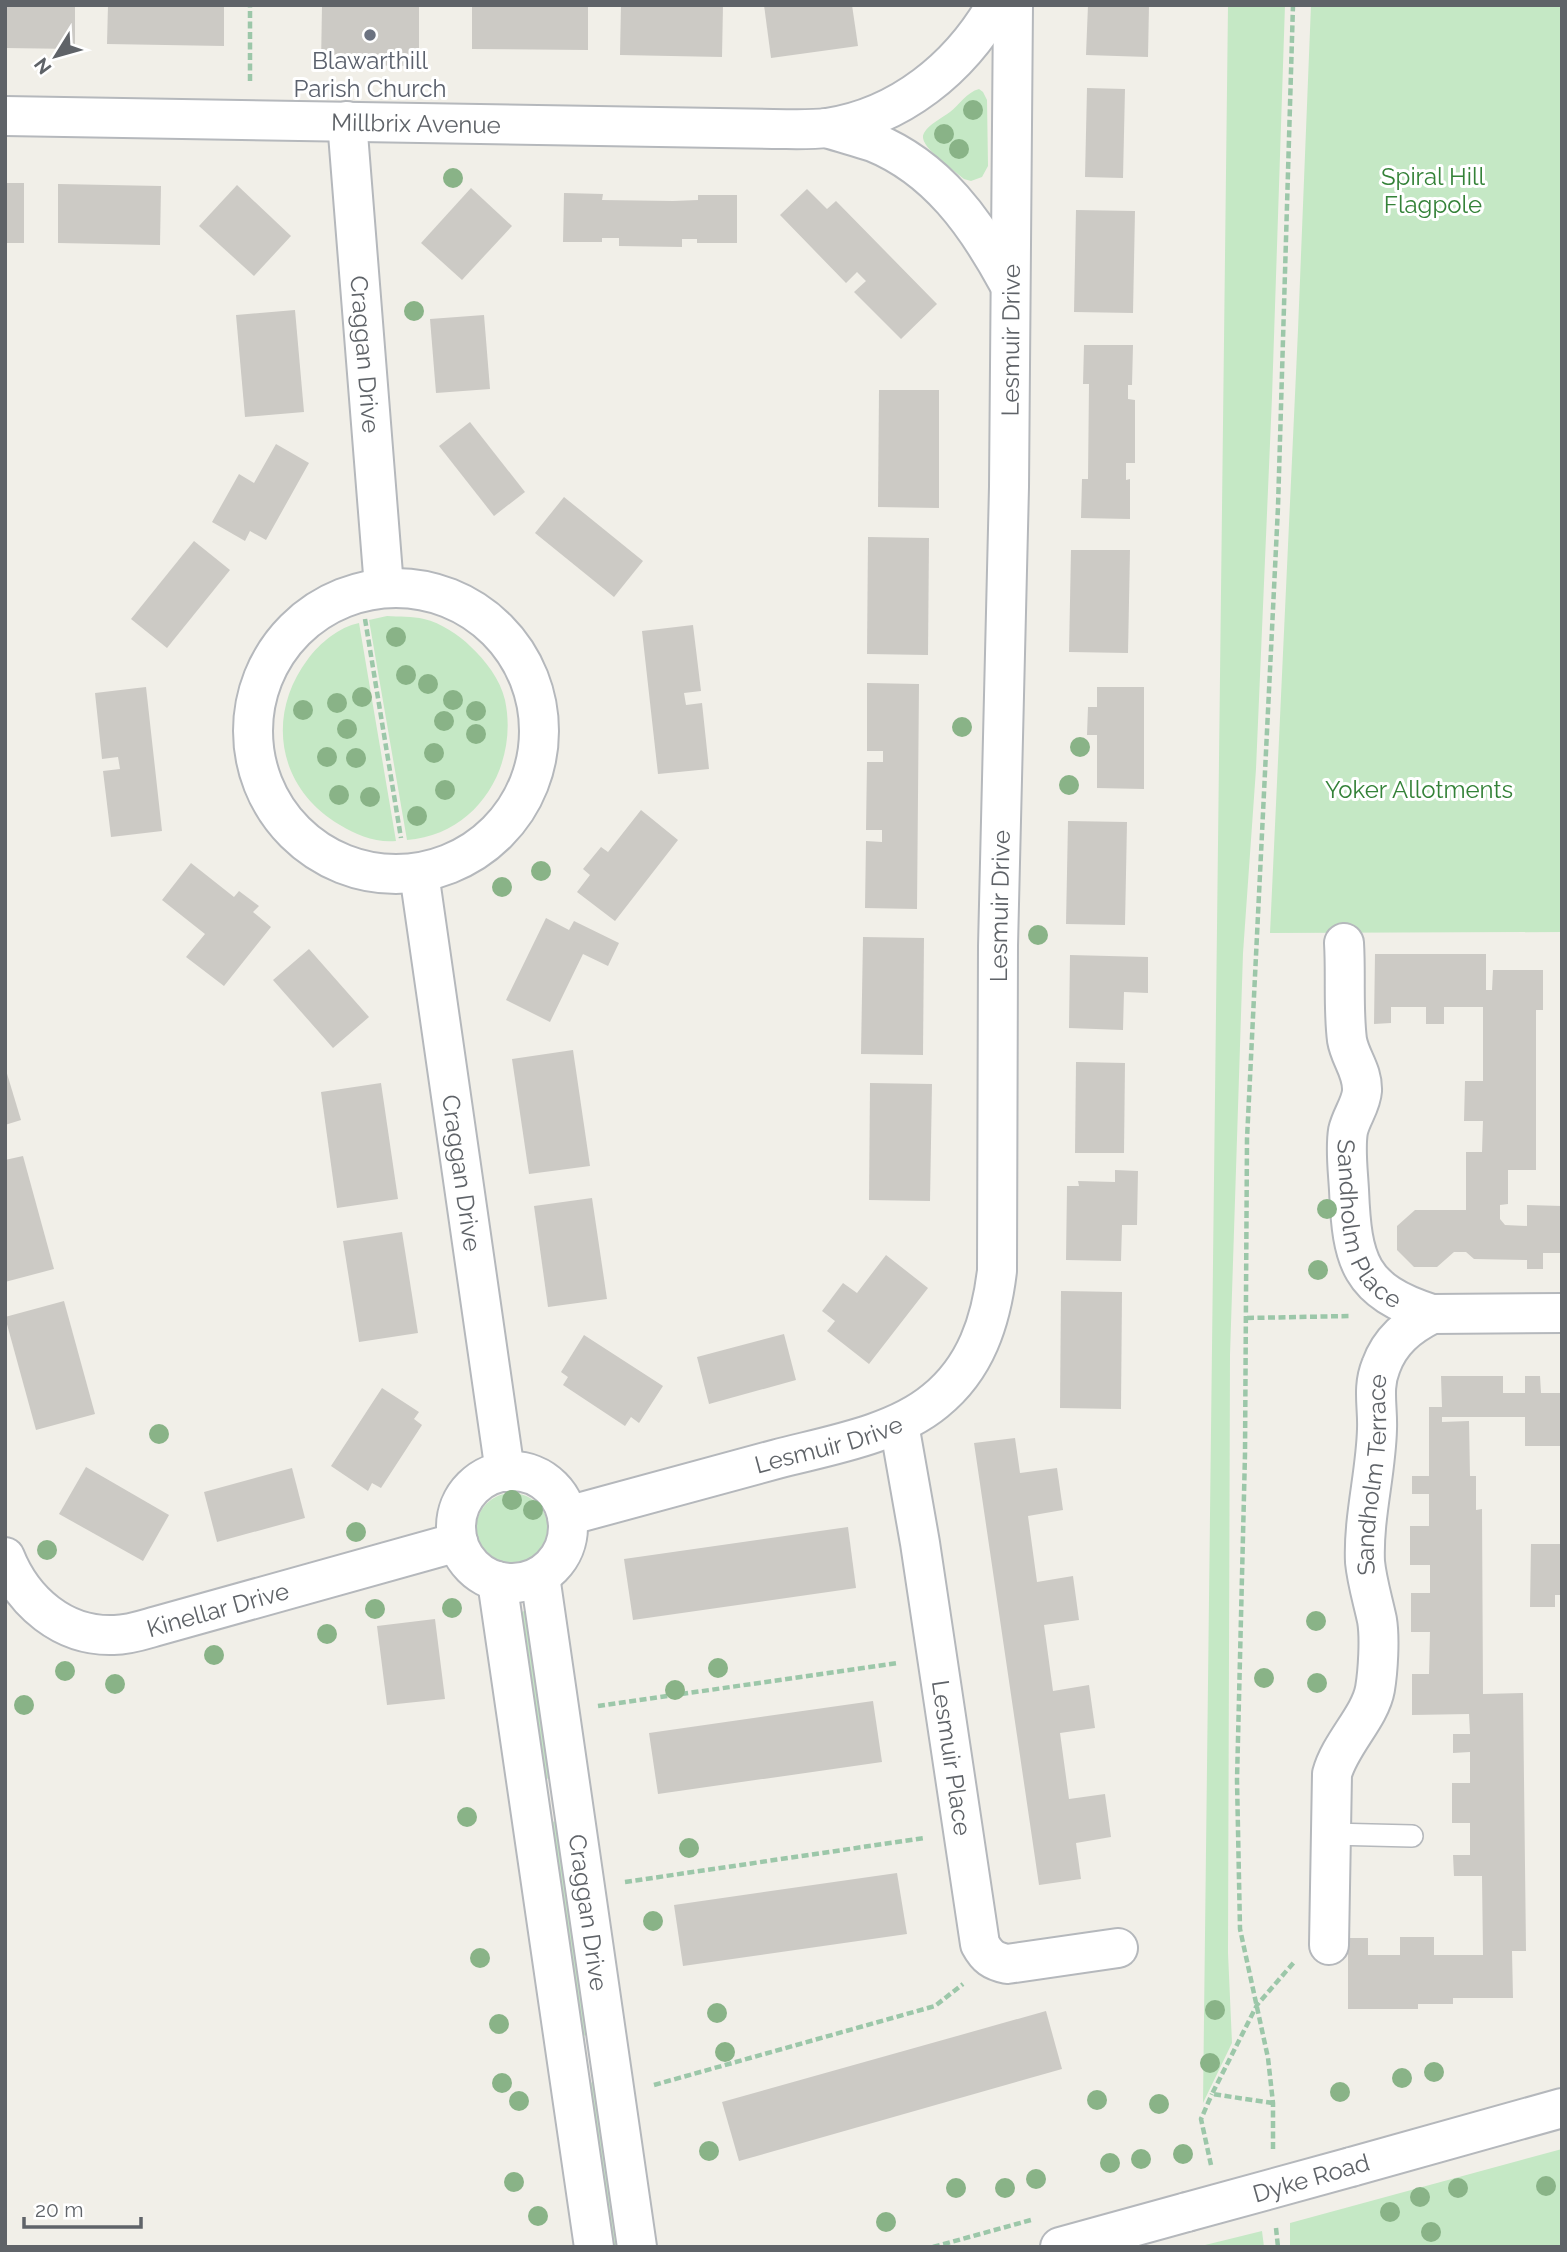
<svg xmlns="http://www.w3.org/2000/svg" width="1567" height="2252" font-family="Raleway,sans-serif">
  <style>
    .green { fill: #c5e8c5 }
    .building { fill: #cccac5 }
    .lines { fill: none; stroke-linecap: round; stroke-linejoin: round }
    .service-casing { stroke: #b5b8bc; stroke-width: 24 }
    .minor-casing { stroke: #b5b8bc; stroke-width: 42 }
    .tertiary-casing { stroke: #b5b8bc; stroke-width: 42 }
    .path { stroke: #9cc7a9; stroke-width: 4.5; stroke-dasharray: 7 3.5; stroke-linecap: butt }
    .service { stroke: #fff; stroke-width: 21 }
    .minor { stroke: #fff; stroke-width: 38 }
    .tertiary { stroke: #fff; stroke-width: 38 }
    .tertiary-bridge-casing { stroke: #b5b8bc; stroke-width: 42; stroke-linecap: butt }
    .tertiary-bridge { stroke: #fff; stroke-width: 38 }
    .tree { fill: #89b387 }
    .worship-dot { fill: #6b7280; stroke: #fff; stroke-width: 2.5 }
    .labels { text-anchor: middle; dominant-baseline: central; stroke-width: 6; stroke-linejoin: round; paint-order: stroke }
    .worship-label { font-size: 24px; fill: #5b616d; stroke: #fff }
    .street-label { font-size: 24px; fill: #5f6368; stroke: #fff }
    .park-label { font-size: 24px; fill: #348238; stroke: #fff }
  </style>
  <rect width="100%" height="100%" fill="#f1efe8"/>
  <g class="green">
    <polygon points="1228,5 1285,5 1272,397 1256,769 1243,953 1230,1355 1228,1953 1232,2043 1203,2103"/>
    <polygon points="1311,5 1562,5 1562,932 1270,933 1298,330"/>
    <path d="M979,89L983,92L987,100L988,166L982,177L971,181L964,179C954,170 916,145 924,133C929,124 942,118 950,112C959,105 967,92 979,89Z"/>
    <path d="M387,616C399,617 412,616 424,619C441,623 459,635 470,646C486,661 500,679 505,700C519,766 477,835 407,840L369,620Z"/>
    <path d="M359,623L396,841C376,843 356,835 340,825C278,789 265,716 308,659C320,643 339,627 359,623Z"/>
    <circle cx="512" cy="1529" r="36"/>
    <polygon points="524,1611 530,1612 557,1777 540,1780 518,1614"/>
    <polygon points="563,1820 593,2034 576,2037 546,1823"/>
    <polygon points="600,2081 624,2247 607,2247 583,2084"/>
    <polygon points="1562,2149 1562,2247 1290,2247 1290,2223"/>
    <polygon points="1262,2231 1264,2247 1197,2247"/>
  </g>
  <g class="building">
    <polygon points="5,5 75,5 75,49 5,48"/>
    <polygon points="108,5 224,5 224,46 107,44"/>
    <polygon points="322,5 419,5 419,66 321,65"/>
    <polygon points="472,5 588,5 588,50 472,49"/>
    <polygon points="621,5 723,5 722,57 620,55"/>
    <polygon points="764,5 852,5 858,46 771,58"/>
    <polygon points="1088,5 1149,5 1148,57 1086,55"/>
    <polygon points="1087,88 1125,89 1123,178 1085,177"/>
    <rect x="5" y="183" width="19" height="60"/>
    <polygon points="58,184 161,186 160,245 58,243"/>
    <polygon points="237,185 291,236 254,276 199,226"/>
    <polygon points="471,188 512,226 462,280 421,243"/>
    <polygon points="807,189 827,209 836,201 937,304 901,339 854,292 866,281 857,272 846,283 780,215"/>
    <polygon points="564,193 603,194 602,200 673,201 698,200 698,195 737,195 737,243 697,243 697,239 682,239 682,247 619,246 619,238 602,238 602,242 563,242"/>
    <polygon points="1076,210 1135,211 1133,313 1074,312"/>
    <polygon points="295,310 304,412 245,417 236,315"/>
    <polygon points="484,315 490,389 436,393 430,319"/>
    <polygon points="1084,345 1133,345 1132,385 1128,385 1128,399 1135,400 1135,463 1126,463 1126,480 1130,479 1130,519 1081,518 1082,479 1088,479 1089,384 1083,384"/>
    <polygon points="879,390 939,390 939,508 878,507"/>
    <polygon points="470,422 525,492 494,516 439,446"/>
    <polygon points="276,444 309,463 266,540 250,531 245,541 212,522 239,474 254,483"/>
    <polygon points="564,497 643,561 614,597 535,533"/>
    <polygon points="868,537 929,538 928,655 867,654"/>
    <polygon points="194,541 230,570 167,648 131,619"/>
    <polygon points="1071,550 1130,550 1128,653 1069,652"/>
    <polygon points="693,625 701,691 684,693 686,705 702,703 709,769 658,774 642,631"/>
    <polygon points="867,683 919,684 917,909 865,908 866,841 882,842 882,830 866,830 867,762 883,762 883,751 867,751"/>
    <polygon points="146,687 162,831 111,837 103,771 120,769 118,757 102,759 95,693"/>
    <polygon points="1097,687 1144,687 1144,789 1097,788 1097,735 1087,735 1088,707 1097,707"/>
    <polygon points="641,810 678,840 615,921 577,892 590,875 583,869 601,847 608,852"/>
    <polygon points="1068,821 1127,822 1125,925 1066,924"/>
    <polygon points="191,863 234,897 239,891 259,906 253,912 271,927 224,986 186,957 205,934 162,900"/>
    <polygon points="546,918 569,930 574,921 619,943 608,966 583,954 550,1022 506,1000"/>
    <polygon points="863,937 924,938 923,1055 861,1054"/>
    <polygon points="309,949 369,1017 333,1048 273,980"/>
    <polygon points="1375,954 1486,954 1486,990 1492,990 1493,970 1543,970 1543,1010 1536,1010 1536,1170 1508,1170 1508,1204 1500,1205 1500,1219 1505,1225 1527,1226 1527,1205 1562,1206 1562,1253 1543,1253 1543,1269 1527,1269 1527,1260 1474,1259 1466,1252 1454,1252 1437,1267 1414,1267 1397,1250 1397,1226 1415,1210 1466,1210 1466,1152 1482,1152 1483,1121 1464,1121 1465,1081 1483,1081 1483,1007 1444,1007 1444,1024 1426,1024 1426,1007 1391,1007 1391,1023 1374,1024"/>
    <polygon points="1070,955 1148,957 1148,993 1124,992 1123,1030 1069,1028"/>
    <polygon points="573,1050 590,1166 529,1174 512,1059"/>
    <polygon points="1076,1062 1125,1063 1124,1153 1075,1153"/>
    <polygon points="5,1067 21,1120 5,1125"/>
    <polygon points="381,1083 398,1199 337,1208 321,1092"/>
    <polygon points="870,1083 932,1084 930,1201 869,1200"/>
    <polygon points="23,1156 54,1269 5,1282 5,1160"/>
    <polygon points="1115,1170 1138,1171 1137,1225 1122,1225 1121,1261 1066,1260 1067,1186 1079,1186 1078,1181 1115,1182"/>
    <polygon points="592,1198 607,1299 548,1307 534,1206"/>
    <polygon points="402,1232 418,1333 359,1342 343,1241"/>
    <polygon points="886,1255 928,1288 869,1364 827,1331 835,1321 822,1311 843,1283 857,1293"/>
    <polygon points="1061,1291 1122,1292 1121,1409 1060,1408"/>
    <polygon points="64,1301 95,1414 36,1430 5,1317"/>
    <polygon points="784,1334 796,1380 709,1404 697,1357"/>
    <polygon points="584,1335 663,1386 639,1423 631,1417 625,1426 563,1385 568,1377 561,1372"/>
    <polygon points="1441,1376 1503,1376 1503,1393 1525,1393 1525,1376 1540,1376 1541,1393 1562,1393 1561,1446 1525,1446 1525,1417 1442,1417 1442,1422 1469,1421 1470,1476 1476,1476 1476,1510 1482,1509 1483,1694 1523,1693 1526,1951 1512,1951 1513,1998 1453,1998 1453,2004 1418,2004 1418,2009 1348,2009 1348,1938 1368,1938 1368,1955 1400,1955 1400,1937 1434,1937 1434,1955 1483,1955 1482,1876 1454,1876 1453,1855 1470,1855 1470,1823 1452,1823 1452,1783 1470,1783 1470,1752 1453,1753 1453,1734 1470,1734 1469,1714 1412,1715 1412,1674 1429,1674 1430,1632 1411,1632 1411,1593 1430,1593 1430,1565 1410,1565 1410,1526 1429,1526 1429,1494 1412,1494 1412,1476 1429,1476 1429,1407 1442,1407"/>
    <polygon points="382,1388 419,1412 414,1419 422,1425 381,1488 372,1483 368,1491 331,1466"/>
    <polygon points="1015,1438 1020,1473 1057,1468 1063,1510 1028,1516 1037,1582 1073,1576 1079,1620 1044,1625 1053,1691 1089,1685 1095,1728 1060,1733 1069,1799 1105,1794 1111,1837 1076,1843 1081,1879 1039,1885 974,1443"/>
    <polygon points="86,1467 169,1515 143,1561 59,1514"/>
    <polygon points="292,1468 305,1518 217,1542 204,1492"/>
    <polygon points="848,1527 856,1588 633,1620 624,1559"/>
    <polygon points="1531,1544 1562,1544 1562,1595 1555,1595 1555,1607 1530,1607"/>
    <polygon points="435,1619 445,1699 387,1705 377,1626"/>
    <polygon points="873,1701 882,1762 658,1794 649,1733"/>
    <polygon points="897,1873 907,1934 683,1966 674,1905"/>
    <polygon points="1046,2011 1062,2069 739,2161 722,2102"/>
  </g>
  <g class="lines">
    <g class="service-casing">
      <polyline id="service" points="1330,1834 1412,1836"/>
    </g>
    <g class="minor-casing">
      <g id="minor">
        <path id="s1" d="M5,116L773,129C791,129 809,130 827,128C900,117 960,68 996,5"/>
        <path id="s2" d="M347,121L384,587"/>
        <path d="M827,128C842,133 858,137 873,142C937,168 976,223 1008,282"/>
        <circle cx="396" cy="731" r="143"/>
        <path id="s3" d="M419,873L505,1472"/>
        <path id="s4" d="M1344,943C1346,975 1343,1008 1347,1040C1350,1058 1363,1071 1362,1091C1361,1105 1351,1117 1348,1131C1345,1149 1348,1171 1349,1190C1352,1261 1359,1291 1432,1314"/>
        <path id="s5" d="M899,1424L920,1543L980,1944C987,1957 993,1961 1007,1964L1118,1948"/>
        <circle cx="512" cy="1527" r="56"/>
        <path id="s6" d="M567,1516C637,1497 707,1478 777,1459C827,1446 894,1435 935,1401C976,1368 991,1321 997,1271L998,946L1009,487L1013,5"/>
        <path id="s7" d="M5,1557C23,1602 63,1637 114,1635C129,1635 143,1630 157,1626L458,1542"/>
        <path id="s8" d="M540,1576L637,2247"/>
        <polyline points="497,1581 594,2247"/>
        <path id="s9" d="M1329,1945L1332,1774C1340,1744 1370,1717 1375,1689C1378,1671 1380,1638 1377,1620C1373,1601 1367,1582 1365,1562C1363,1518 1376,1473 1377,1429C1378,1407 1372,1388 1381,1366C1390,1341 1408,1326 1432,1314L1562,1313"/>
      </g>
    </g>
    <g class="tertiary-casing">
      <g id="tertiary">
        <polyline points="1351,2167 1562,2108"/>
        <polyline points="1060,2247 1187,2212"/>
      </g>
    </g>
    <g class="path">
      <polyline points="250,81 250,5"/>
      <polyline points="365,619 401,838"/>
      <polyline points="1247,1318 1350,1316"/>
      <polyline points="598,1706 898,1663"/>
      <polyline points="625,1882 924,1838"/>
      <polyline points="654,2085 935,2006 963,1984"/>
      <polyline points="1273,2103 1212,2094 1257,2005 1295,1961"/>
      <polyline points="1273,2149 1273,2103 1268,2058 1240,1929 1237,1780 1245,1454 1247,1139 1278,507 1293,5"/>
      <polyline points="1211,2165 1201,2119 1212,2094"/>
      <polyline points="1276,2228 1278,2247"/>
      <polyline points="933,2247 1031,2220"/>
    </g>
    <use href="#service" class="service"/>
    <use href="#minor" class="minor"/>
    <use href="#tertiary" class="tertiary"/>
    <g class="tertiary-bridge-casing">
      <polyline id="tertiary-bridge" points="1187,2212 1351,2167"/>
    </g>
    <use href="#tertiary-bridge" class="tertiary-bridge"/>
  </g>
  <g class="tree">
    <circle cx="973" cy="110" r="10"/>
    <circle cx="944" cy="134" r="10"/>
    <circle cx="959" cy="149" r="10"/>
    <circle cx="453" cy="178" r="10"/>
    <circle cx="414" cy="311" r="10"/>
    <circle cx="396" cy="637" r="10"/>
    <circle cx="406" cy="675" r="10"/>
    <circle cx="428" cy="684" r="10"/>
    <circle cx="362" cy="697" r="10"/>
    <circle cx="453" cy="700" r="10"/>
    <circle cx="337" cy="703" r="10"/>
    <circle cx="303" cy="710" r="10"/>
    <circle cx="476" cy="711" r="10"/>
    <circle cx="444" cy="721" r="10"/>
    <circle cx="962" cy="727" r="10"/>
    <circle cx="347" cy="729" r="10"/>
    <circle cx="476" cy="734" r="10"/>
    <circle cx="1080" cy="747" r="10"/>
    <circle cx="434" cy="753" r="10"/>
    <circle cx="327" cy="757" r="10"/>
    <circle cx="356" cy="758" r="10"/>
    <circle cx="1069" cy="785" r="10"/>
    <circle cx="445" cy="790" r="10"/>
    <circle cx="339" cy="795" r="10"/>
    <circle cx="370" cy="797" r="10"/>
    <circle cx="417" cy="816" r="10"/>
    <circle cx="541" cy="871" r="10"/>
    <circle cx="502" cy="887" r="10"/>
    <circle cx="1038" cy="935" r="10"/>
    <circle cx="1327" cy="1209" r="10"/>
    <circle cx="1318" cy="1270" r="10"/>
    <circle cx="159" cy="1434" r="10"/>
    <circle cx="512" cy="1500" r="10"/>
    <circle cx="533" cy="1510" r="10"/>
    <circle cx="356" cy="1532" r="10"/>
    <circle cx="47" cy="1550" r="10"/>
    <circle cx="452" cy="1608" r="10"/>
    <circle cx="375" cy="1609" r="10"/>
    <circle cx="1316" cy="1621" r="10"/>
    <circle cx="327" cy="1634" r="10"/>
    <circle cx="214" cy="1655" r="10"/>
    <circle cx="718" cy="1668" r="10"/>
    <circle cx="65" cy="1671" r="10"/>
    <circle cx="1264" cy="1678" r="10"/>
    <circle cx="1317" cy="1683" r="10"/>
    <circle cx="115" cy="1684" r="10"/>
    <circle cx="675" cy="1690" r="10"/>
    <circle cx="24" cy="1705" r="10"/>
    <circle cx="467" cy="1817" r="10"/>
    <circle cx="689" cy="1848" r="10"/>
    <circle cx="653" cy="1921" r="10"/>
    <circle cx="480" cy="1958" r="10"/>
    <circle cx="1215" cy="2010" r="10"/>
    <circle cx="717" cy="2013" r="10"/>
    <circle cx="499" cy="2024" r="10"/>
    <circle cx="725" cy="2052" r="10"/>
    <circle cx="1210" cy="2063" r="10"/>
    <circle cx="1434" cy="2072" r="10"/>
    <circle cx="1402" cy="2078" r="10"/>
    <circle cx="502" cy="2083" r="10"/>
    <circle cx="1340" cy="2092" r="10"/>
    <circle cx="1097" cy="2100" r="10"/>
    <circle cx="519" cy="2101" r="10"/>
    <circle cx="1159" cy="2104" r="10"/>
    <circle cx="709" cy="2151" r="10"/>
    <circle cx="1183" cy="2154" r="10"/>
    <circle cx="1141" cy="2159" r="10"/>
    <circle cx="1110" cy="2163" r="10"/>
    <circle cx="1036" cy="2179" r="10"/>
    <circle cx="514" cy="2182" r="10"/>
    <circle cx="1546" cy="2186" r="10"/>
    <circle cx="956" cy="2188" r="10"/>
    <circle cx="1005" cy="2188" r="10"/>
    <circle cx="1458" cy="2188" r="10"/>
    <circle cx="1420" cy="2197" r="10"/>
    <circle cx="1390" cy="2212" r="10"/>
    <circle cx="538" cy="2216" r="10"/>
    <circle cx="886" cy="2222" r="10"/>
    <circle cx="1431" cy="2232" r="10"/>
  </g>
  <circle class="worship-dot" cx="370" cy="35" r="7"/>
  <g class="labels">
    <g class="worship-label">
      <text x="370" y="60">Blawarthill<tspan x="370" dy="28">Parish Church</tspan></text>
    </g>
    <g class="street-label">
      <text stroke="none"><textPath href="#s1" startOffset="411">Millbrix Avenue</textPath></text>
      <text stroke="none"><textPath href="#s6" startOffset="1466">Lesmuir Drive</textPath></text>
      <text stroke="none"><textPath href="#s2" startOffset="234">Craggan Drive</textPath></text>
      <text stroke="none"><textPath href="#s6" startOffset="900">Lesmuir Drive</textPath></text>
      <text stroke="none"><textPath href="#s3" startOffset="303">Craggan Drive</textPath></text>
      <text stroke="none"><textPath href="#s4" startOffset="292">Sandholm Place</textPath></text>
      <text stroke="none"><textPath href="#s6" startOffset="271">Lesmuir Drive</textPath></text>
      <text stroke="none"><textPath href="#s9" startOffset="483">Sandholm Terrace</textPath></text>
      <text stroke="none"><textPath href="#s7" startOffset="250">Kinellar Drive</textPath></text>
      <text stroke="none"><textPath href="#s5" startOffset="338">Lesmuir Place</textPath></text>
      <text stroke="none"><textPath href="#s8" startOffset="340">Craggan Drive</textPath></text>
      <text transform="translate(1311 2178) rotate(-16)">Dyke Road</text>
    </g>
    <g class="park-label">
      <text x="1433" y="176">Spiral Hill<tspan x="1433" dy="28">Flagpole</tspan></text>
      <text x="1419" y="789">Yoker Allotments</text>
    </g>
  </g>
  <rect width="1567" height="2252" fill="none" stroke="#5f6368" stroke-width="14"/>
  <g transform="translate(56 56) rotate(233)" stroke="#ffffff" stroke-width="5" paint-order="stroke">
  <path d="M0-5L12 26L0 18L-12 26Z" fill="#5f6368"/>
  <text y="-10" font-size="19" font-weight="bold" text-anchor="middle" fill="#5f6368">N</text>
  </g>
  <path d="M24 2217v10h117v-10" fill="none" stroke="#5f6368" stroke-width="3.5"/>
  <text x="35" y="2217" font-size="21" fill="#5f6368" stroke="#ffffff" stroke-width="5" paint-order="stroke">20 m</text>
</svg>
